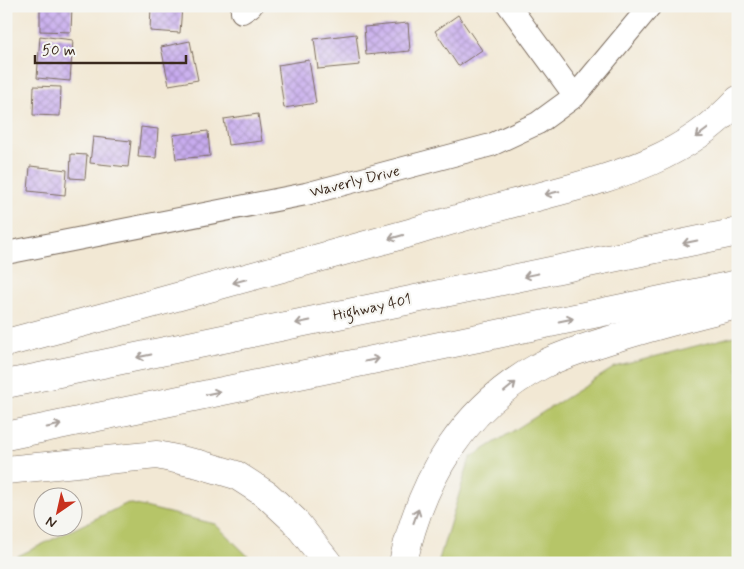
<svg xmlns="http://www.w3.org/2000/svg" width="744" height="569" font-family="Mynerve,sans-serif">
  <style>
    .grass { fill: #b6c567; stroke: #787842 }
    .building { fill: url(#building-cross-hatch) }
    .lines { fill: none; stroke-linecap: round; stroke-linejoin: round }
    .street-casing { stroke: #7b6c5e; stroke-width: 24 }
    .highway-casing { stroke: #7b6c5e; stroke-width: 29 }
    .street { stroke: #fff; stroke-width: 22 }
    .highway { stroke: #fff; stroke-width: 28 }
    .oneway { stroke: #a79f9a }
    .labels { text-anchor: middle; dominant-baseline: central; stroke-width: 4.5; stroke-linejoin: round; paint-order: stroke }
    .street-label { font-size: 15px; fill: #3b2a1e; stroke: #f6f6f2 }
  </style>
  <defs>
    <pattern id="building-cross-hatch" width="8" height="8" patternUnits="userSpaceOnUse" patternTransform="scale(1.25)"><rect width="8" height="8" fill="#c6a9ee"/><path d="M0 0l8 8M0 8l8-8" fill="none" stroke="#a28ac0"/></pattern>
  </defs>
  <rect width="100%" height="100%" fill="#f6f6f2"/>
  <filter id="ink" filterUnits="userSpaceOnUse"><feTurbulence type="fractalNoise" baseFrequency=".02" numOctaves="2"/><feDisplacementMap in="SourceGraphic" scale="10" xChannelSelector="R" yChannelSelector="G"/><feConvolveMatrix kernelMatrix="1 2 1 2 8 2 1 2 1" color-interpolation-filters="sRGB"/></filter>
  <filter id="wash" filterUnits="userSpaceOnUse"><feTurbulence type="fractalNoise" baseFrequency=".0096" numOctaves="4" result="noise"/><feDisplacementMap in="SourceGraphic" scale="20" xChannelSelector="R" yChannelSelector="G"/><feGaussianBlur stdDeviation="1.12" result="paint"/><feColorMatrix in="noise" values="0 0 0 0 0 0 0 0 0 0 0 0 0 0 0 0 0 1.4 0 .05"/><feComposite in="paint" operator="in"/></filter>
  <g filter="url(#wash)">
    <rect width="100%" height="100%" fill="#f2e8d4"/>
    <g class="grass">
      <polygon points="738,335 738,563 438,563 470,458 615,367"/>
      <polygon points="128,503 215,524 255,563 17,563 18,556"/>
    </g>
    <g id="blocks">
      <g class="building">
        <polygon points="40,6 72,6 71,32 40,31"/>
        <polygon points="151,6 182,6 180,33 150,31"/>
        <polygon points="458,15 482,50 458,66 435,31"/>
        <polygon points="408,23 410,51 366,55 364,27"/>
        <polygon points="356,34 360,65 318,69 314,39"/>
        <polygon points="40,36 73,40 70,81 37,78"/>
        <polygon points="190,41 198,80 169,85 161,47"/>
        <polygon points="309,60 316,103 284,108 278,65"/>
        <polygon points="34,86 61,87 60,116 33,115"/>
        <polygon points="258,114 262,141 228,145 224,119"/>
        <polygon points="141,127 158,129 156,158 138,157"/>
        <polygon points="208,131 210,156 176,159 173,135"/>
        <polygon points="93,137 131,141 128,167 90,163"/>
        <polygon points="71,154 87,155 85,179 70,178"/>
        <polygon points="30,166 67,170 65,195 28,191"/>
      </g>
    </g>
  </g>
  <g filter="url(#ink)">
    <use href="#blocks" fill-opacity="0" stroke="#7b6c5e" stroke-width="1"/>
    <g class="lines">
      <g class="street-casing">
        <g id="street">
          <polyline points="509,6 575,96"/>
          <polyline points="242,12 251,6"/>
          <polyline points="6,253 306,194 491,145 538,123 575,96 650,6"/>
        </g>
      </g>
      <g class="highway-casing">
        <g id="highway">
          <path d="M6,343C142,307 278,270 413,232C453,220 493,208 534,198C611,177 681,162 738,100"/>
          <polyline points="6,384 738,232"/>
          <polyline points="6,436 738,284"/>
          <polyline points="6,470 157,455 199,464 236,475 267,495 294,520 328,563"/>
          <path d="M403,563C421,479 464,406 542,365C561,355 582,349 603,342C647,328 692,316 738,305"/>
        </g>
      </g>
      <use href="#street" class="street"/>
      <use href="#highway" class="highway"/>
    </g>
    <defs><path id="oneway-shaft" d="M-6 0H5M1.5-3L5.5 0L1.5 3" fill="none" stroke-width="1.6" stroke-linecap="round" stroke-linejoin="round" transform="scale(1.25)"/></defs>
    <g class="oneway">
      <use href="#oneway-shaft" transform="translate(702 133) rotate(143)"/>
      <use href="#oneway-shaft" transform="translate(552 193) rotate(166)"/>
      <use href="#oneway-shaft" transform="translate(396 237) rotate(164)"/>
      <use href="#oneway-shaft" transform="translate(690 242) rotate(168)"/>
      <use href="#oneway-shaft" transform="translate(531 275) rotate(168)"/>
      <use href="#oneway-shaft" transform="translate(240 281) rotate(165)"/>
      <use href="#oneway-shaft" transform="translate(566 320) rotate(-12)"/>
      <use href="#oneway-shaft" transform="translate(303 322) rotate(168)"/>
      <use href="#oneway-shaft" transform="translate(144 356) rotate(168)"/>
      <use href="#oneway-shaft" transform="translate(372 360) rotate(-12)"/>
      <use href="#oneway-shaft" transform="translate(510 387) rotate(-39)"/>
      <use href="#oneway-shaft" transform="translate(213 393) rotate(-12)"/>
      <use href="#oneway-shaft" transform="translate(54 426) rotate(-12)"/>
      <use href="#oneway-shaft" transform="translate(416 516) rotate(-70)"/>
    </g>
  </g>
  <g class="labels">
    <g class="street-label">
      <text transform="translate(355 182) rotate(-14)">Waverly Drive</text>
      <text transform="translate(372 308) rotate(-12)">Highway 401</text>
    </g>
  </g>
  <rect width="744" height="569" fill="none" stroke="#f6f6f2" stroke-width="25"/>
  <g transform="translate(58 512) rotate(214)"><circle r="24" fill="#f6f6f2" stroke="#aba49d"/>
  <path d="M0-4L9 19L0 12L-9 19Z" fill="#c8321e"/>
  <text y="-8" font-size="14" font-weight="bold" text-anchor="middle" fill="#3b2a1e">N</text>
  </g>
  <path d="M35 55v8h151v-8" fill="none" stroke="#3b2a1e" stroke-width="2.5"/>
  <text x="42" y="55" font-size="15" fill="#3b2a1e" stroke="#f6f6f2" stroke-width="4" paint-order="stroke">50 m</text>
</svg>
